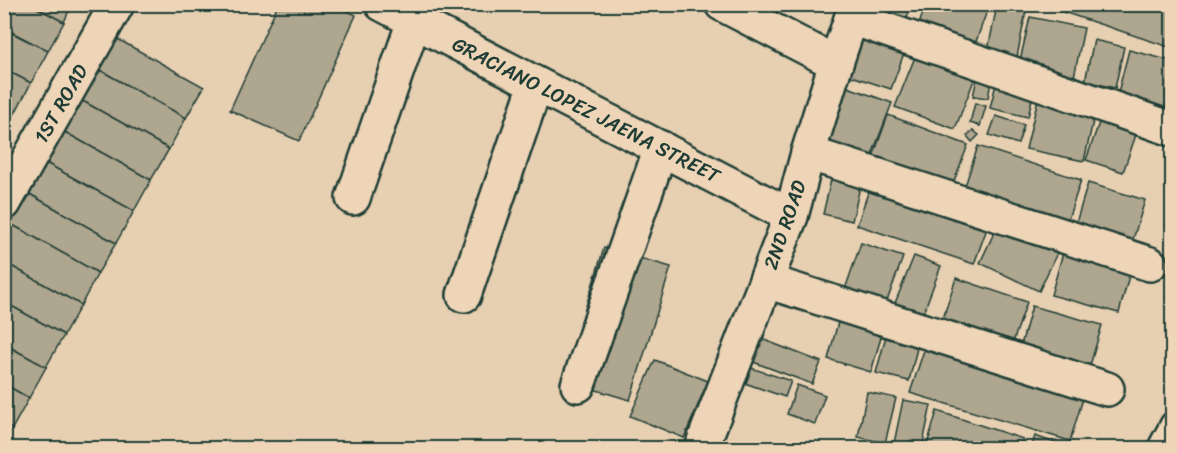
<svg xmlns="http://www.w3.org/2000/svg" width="1177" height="453" font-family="Sriracha,sans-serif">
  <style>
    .building { fill: #afa68f; stroke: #1f3d34; stroke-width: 1.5 }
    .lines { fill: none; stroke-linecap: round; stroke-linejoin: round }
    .lane-casing { stroke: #1f3d34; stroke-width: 27 }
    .street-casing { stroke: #1f3d34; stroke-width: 38 }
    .lane { stroke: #efd5b7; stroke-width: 22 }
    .street { stroke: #efd5b7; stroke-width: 33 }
    .labels { text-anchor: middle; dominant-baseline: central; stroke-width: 4.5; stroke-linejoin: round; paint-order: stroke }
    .street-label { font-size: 20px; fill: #1f3d34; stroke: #efd5b7 }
  </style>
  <rect width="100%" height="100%" fill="#e7cfb2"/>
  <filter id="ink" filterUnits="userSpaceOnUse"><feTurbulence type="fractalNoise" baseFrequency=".0167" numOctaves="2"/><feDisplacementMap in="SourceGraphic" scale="12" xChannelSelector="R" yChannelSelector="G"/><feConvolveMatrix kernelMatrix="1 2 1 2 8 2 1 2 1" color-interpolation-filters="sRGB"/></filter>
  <g filter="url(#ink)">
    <g class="building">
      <polygon points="4,4 30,4 64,22 48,51 4,28"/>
      <polygon points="30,4 72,4 64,22"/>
      <polygon points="278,4 333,4 356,15 299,141 230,110"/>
      <polygon points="861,4 911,4 905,26"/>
      <polygon points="926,4 978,4 988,8 973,50 917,30"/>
      <polygon points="1039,4 1172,4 1172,48"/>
      <polygon points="997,5 1026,11 1017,57 988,50"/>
      <polygon points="1030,17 1084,28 1074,77 1019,65"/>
      <polygon points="4,29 48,51 31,83 4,69"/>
      <polygon points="848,34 904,53 891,89 836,71"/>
      <polygon points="114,37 204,87 186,118 96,68"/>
      <polygon points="1094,40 1124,47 1115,88 1085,81"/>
      <polygon points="1129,50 1172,61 1172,118 1115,104"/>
      <polygon points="917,52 976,75 955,129 895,107"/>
      <polygon points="96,68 186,118 169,149 79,99"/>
      <polygon points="4,69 31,83 13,117 4,113"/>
      <polygon points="978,74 992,76 988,98 973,96"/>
      <polygon points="998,76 1035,85 1028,117 990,108"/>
      <polygon points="834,82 892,103 870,160 814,139"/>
      <polygon points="1039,95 1096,108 1084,161 1026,149"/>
      <polygon points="79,99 169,149 151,180 61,130"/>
      <polygon points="975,103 986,106 980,126 970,123"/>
      <polygon points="4,113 13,117 4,135"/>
      <polygon points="888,115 968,145 952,186 873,157"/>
      <polygon points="996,116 1024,125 1018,144 989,135"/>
      <polygon points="1100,120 1137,132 1123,172 1086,160"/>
      <polygon points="61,130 151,180 134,211 44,162"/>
      <polygon points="973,130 979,135 972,142 967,136"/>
      <polygon points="978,146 1081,180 1067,222 964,189"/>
      <polygon points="44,162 134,211 116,243 26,192"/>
      <polygon points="834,167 863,174 852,221 823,214"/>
      <polygon points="1088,183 1145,200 1132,243 1075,226"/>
      <polygon points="871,184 989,223 974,264 857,225"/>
      <polygon points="26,192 116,243 98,273 9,223"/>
      <polygon points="999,222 1059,249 1039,291 980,263"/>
      <polygon points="9,223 98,273 81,305 4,262 4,231"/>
      <polygon points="1066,242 1133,261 1119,313 1051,295"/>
      <polygon points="861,243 903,257 883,312 842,298"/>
      <polygon points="604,248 671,267 630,400 563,380"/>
      <polygon points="914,256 941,266 919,324 891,313"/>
      <polygon points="4,262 81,305 64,335 4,302"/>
      <polygon points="956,278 1027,302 1012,345 942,321"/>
      <polygon points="4,302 64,335 46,367 4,344"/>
      <polygon points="1032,306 1102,325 1088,372 1019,352"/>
      <polygon points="840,315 884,327 871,372 828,359"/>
      <polygon points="749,334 821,362 812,384 740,357"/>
      <polygon points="886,336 918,344 909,381 876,373"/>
      <polygon points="4,344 46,367 29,398 4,384"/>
      <polygon points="926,344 1085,392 1070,441 910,393"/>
      <polygon points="655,360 708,381 684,438 630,416"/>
      <polygon points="742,365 791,381 785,397 736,380"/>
      <polygon points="4,384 29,398 12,429 4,425"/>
      <polygon points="797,385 825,395 815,424 787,414"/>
      <polygon points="867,392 896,398 885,443 858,437"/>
      <polygon points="903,400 931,405 922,448 893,448"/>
      <polygon points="937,411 1023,439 1020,448 926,448"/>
      <polygon points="4,425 12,429 4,442"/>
      <polygon points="1035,436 1070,448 1031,448"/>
    </g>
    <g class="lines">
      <g class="lane-casing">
        <polyline id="lane" points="1159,448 1172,424"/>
      </g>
      <g class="street-casing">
        <g id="street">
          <polyline points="382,4 791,216"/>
          <polyline points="722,4 836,63"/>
          <polyline points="852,18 1172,129"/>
          <polyline points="808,153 1150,264"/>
          <polyline points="353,198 414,21"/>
          <polyline points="4,203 117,4"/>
          <polyline points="766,281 1107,389"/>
          <polyline points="464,295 536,84"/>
          <polyline points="578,385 661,148"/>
          <polyline points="704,441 791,216 808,153 836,63 856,4"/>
        </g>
      </g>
      <use href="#lane" class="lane"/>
      <use href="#street" class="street"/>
    </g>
  </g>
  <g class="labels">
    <g class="street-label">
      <text transform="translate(61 104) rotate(-60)">1ST ROAD</text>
      <text transform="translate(586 110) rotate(27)">GRACIANO LOPEZ JAENA STREET</text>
      <text transform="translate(785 225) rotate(-71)">2ND ROAD</text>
    </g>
  </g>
  <rect width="1177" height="453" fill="none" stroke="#efd5b7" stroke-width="24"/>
  <rect x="12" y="12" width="1153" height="429" fill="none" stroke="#1f3d34" stroke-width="2" filter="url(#ink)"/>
</svg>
